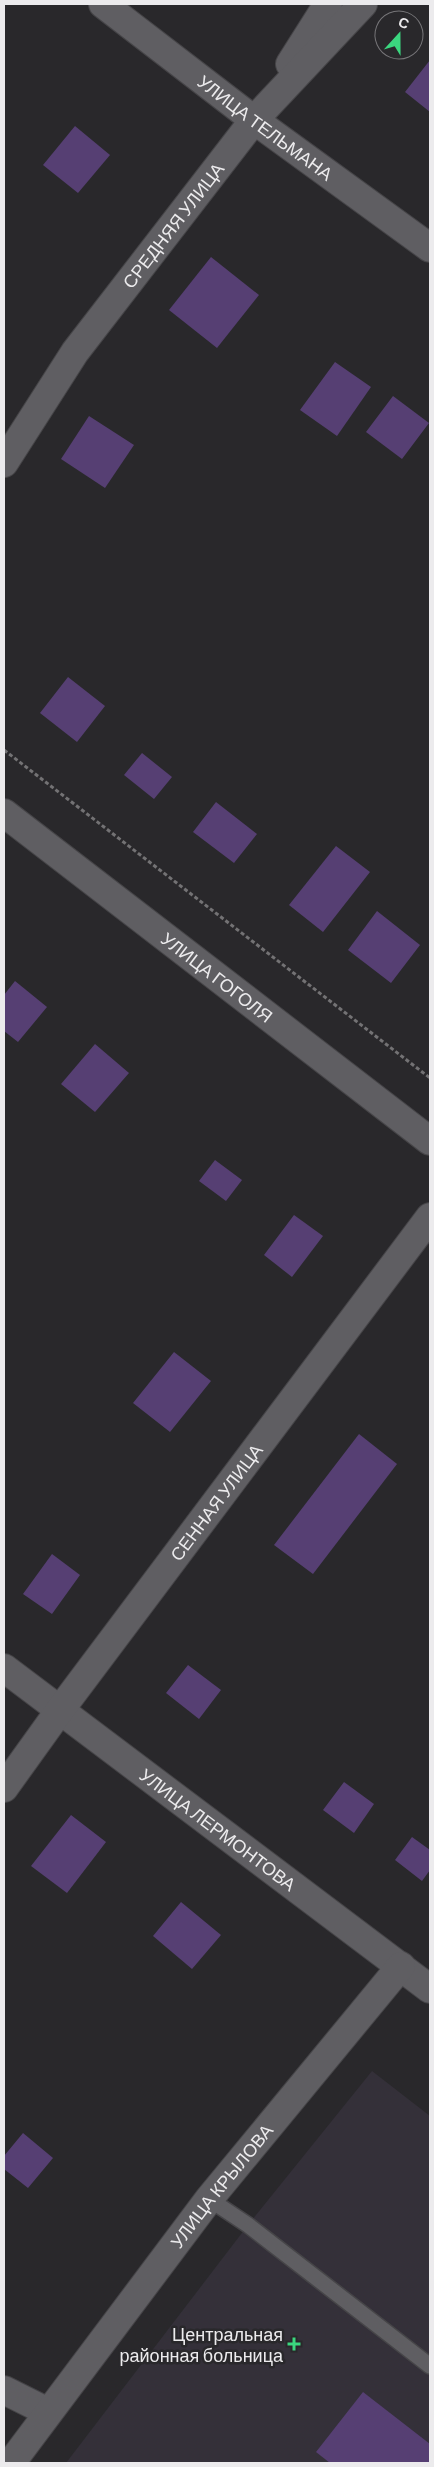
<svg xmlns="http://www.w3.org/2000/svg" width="434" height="2467" font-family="Barlow,sans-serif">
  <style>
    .built { fill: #343039 }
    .building { fill: #563f73 }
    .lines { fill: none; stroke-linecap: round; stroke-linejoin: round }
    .service-casing { stroke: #464548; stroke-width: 18 }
    .minor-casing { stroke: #464548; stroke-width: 30 }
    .tertiary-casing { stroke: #464548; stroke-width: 30 }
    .path { stroke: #737274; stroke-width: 3; stroke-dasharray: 4 2.5; stroke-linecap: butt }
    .service { stroke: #5f5e62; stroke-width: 15 }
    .minor { stroke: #5f5e62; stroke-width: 28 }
    .tertiary { stroke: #5f5e62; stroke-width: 28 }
    .poi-dot { fill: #3bd77f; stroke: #29282b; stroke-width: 2 }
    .labels { text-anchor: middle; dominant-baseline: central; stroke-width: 5; stroke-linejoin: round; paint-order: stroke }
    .street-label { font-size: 18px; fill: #ecebed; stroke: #29282b }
    .poi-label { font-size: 18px; fill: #ecebed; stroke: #29282b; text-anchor: end }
  </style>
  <rect width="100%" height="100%" fill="#29282b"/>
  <polygon class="built" points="372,2071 430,2116 430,2463 66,2463 248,2225"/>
  <g class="building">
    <polygon points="430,60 430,112 405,92"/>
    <polygon points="75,126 110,155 78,193 43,165"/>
    <polygon points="211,257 259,295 217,348 169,310"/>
    <polygon points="335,362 371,387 337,436 300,410"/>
    <polygon points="393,396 429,423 402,459 366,432"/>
    <polygon points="89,416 134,445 105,488 61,459"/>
    <polygon points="68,677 105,706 77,742 40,713"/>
    <polygon points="142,753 172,777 154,799 124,775"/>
    <polygon points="216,802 257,834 234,863 193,832"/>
    <polygon points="336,846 370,872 323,932 289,905"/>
    <polygon points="377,911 420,945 391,983 348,950"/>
    <polygon points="15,981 47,1007 18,1042 4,1031 4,995"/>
    <polygon points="95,1044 129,1073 95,1112 61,1084"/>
    <polygon points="215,1160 242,1180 226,1201 199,1181"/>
    <polygon points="294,1215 323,1236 292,1277 264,1255"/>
    <polygon points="174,1352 211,1381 170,1432 133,1403"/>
    <polygon points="359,1434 397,1464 313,1574 274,1545"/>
    <polygon points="52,1554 80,1575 52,1614 23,1594"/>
    <polygon points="188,1665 221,1690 199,1719 166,1693"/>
    <polygon points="344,1782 374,1804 354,1833 323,1810"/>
    <polygon points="71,1815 106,1842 67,1893 31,1866"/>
    <polygon points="412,1837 430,1850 430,1870 422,1881 395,1860"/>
    <polygon points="181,1902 221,1935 192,1969 153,1936"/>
    <polygon points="23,2133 53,2158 28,2188 4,2169 4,2156"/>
    <polygon points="363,2392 430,2444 430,2463 330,2463 316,2452"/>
  </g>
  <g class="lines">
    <g class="service-casing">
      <polyline id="service" points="209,2199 248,2225 430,2366"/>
    </g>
    <g class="minor-casing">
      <g id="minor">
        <path id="s1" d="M103,4L254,120L430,248"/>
        <polyline points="290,64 328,4"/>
        <path id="s2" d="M4,463L75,352L254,120L363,4"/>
        <path id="s3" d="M4,1668L430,1989"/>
        <path id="s4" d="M4,1788L60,1710L430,1217"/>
        <polyline points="4,2390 48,2412"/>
        <path id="s5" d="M11,2463L209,2199L401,1966"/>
      </g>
    </g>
    <g class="tertiary-casing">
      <g id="tertiary">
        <path id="s6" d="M4,813L430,1141"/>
      </g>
    </g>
    <polyline class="path" points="4,750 430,1078"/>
    <use href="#service" class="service"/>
    <use href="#minor" class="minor"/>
    <use href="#tertiary" class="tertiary"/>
  </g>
  <path class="poi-dot" d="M291.5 2336.5h5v5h5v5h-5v5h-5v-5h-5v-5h5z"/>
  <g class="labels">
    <g class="street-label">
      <text stroke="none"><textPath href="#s1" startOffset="204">УЛИЦА ТЕЛЬМАНА</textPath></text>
      <text stroke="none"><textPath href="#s2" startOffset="292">СРЕДНЯЯ УЛИЦА</textPath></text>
      <text stroke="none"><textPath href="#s6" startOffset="269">УЛИЦА ГОГОЛЯ</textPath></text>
      <text stroke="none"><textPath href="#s4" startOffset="356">СЕННАЯ УЛИЦА</textPath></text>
      <text stroke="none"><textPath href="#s3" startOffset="268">УЛИЦА ЛЕРМОНТОВА</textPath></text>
      <text stroke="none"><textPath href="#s5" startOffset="348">УЛИЦА КРЫЛОВА</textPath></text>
    </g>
    <g class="poi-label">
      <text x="283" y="2334">Центральная<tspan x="283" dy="21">районная больница</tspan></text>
    </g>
  </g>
  <rect width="434" height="2467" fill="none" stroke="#ecebed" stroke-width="10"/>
  <g transform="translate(399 35) rotate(21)"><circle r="24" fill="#29282b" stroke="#777679"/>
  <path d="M0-4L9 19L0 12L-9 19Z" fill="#3bd77f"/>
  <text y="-8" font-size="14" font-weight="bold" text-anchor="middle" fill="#ecebed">С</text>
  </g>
</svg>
